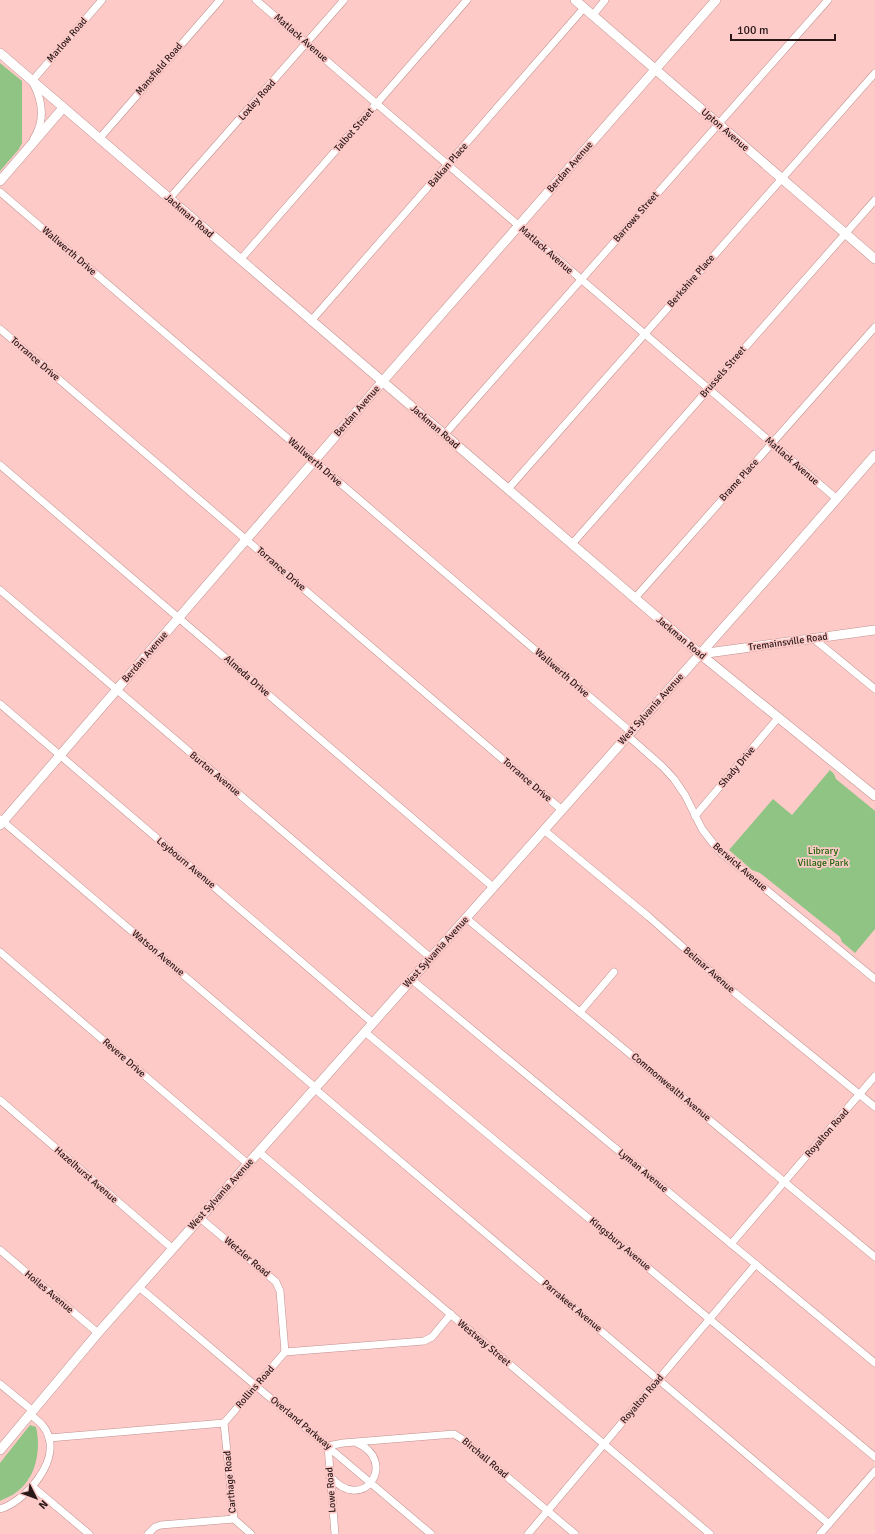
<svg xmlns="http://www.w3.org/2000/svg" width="875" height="1534" font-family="Signika,sans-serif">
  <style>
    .green { fill: #8fc484 }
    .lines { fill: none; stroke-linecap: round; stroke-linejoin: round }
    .street-casing { stroke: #bf908e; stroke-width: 8 }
    .secondary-casing { stroke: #bf908e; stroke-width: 10 }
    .street { stroke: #fff; stroke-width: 7 }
    .secondary { stroke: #fff; stroke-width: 9 }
    .labels { text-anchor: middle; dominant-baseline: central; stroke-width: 3.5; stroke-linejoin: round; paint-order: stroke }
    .street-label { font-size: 10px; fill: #2a1818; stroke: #fdcac8 }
    .park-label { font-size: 10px; fill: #1e6608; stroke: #fdcac8 }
  </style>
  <rect width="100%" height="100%" fill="#fdcac8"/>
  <g class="green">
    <polygon points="0,63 22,81 22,143 19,149 0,171"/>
    <polygon points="830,770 834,774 836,779 875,811 875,929 855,953 842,942 840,937 760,873 752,870 729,850 773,799 792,815"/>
    <path d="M30,1425L36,1427C41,1447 37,1476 19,1490C14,1495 6,1498 0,1501V1463Z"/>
  </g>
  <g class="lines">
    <g class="street-casing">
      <g id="street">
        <polyline points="256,0 837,499"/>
        <polyline points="593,15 605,0"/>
        <path d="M34,138C46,119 42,99 32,81L102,0"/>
        <polyline points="99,139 220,0"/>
        <polyline points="0,192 631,732"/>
        <polyline points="169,199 344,0"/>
        <polyline points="240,260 467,0"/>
        <polyline points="311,321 584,8"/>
        <polyline points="0,329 562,810"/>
        <polyline points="444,435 828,0"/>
        <polyline points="0,465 493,887"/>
        <polyline points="508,489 875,73"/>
        <polyline points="572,544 875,200"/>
        <polyline points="0,590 431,958"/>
        <polyline points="635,598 875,327"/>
        <polyline points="814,639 875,689"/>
        <polyline points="0,704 373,1023"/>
        <polyline points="628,736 663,767 674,779 685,795 702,829 719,851 875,979"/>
        <polyline points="695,816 778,718"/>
        <polyline points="0,819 316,1088"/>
        <polyline points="544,830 649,917 735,993 875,1107"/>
        <polyline points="466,918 875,1257"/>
        <polyline points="0,952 248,1164"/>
        <polyline points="411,979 875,1363"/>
        <polyline points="580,1012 614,972"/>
        <polyline points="365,1032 875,1457"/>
        <polyline points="315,1089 829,1524"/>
        <polyline points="0,1100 173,1249"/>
        <polyline points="259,1152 710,1534"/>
        <polyline points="200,1218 276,1282 280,1291 285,1352"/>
        <polyline points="731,1244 875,1076"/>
        <polyline points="0,1250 98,1333"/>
        <polyline points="139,1287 431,1534"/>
        <polyline points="0,1384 33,1411"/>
        <polyline points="224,1423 234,1519 251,1534"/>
        <polyline points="49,1438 224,1423 285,1352 424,1341 432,1337 451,1314"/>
        <path d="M330,1476C363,1516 399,1461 357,1443"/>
        <polyline points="32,1486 89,1534"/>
        <path d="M0,1509C24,1502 57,1465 49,1438C47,1427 38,1421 30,1414"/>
        <polyline points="148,1534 155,1527 161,1525 234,1519"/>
        <polyline points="335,1534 328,1446 343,1443 454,1434 462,1439 575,1534"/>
        <polyline points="528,1534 756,1264"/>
        <polyline points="820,1534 875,1471"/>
      </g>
    </g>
    <g class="secondary-casing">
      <g id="secondary">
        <polyline points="575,0 875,259"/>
        <polyline points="0,53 700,654 875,796"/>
        <polyline points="0,181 63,108"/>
        <polyline points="700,654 875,630"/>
        <polyline points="0,825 389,374 716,0"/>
        <polyline points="0,1450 98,1333 780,564 875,455"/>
      </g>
    </g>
    <use href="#street" class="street"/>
    <use href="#secondary" class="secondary"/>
  </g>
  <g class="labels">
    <g class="street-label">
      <text transform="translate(301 38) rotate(41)">Matlack Avenue</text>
      <text transform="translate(67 40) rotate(-49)">Marlow Road</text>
      <text transform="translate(159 69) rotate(-49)">Mansfield Road</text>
      <text transform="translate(257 100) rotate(-49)">Loxley Road</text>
      <text transform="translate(354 130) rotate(-49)">Talbot Street</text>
      <text transform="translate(725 130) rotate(41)">Upton Avenue</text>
      <text transform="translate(448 165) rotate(-49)">Balkan Place</text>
      <text transform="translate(570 167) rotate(-49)">Berdan Avenue</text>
      <text transform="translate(189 216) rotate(41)">Jackman Road</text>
      <text transform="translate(636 217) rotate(-49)">Barrows Street</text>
      <text transform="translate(546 250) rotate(41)">Matlack Avenue</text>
      <text transform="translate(69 251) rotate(41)">Wallwerth Drive</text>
      <text transform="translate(691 281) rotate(-49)">Berkshire Place</text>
      <text transform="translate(35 359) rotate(41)">Torrance Drive</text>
      <text transform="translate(723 372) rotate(-49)">Brussels Street</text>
      <text transform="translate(357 411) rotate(-49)">Berdan Avenue</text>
      <text transform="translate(435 427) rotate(41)">Jackman Road</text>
      <text transform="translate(792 461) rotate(41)">Matlack Avenue</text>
      <text transform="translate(315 462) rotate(41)">Wallwerth Drive</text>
      <text transform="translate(739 480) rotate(-48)">Brame Place</text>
      <text transform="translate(281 569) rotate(41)">Torrance Drive</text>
      <text transform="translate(681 638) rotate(40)">Jackman Road</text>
      <text transform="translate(788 642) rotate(-8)">Tremainsville Road</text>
      <text transform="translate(145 657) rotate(-49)">Berdan Avenue</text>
      <text transform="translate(562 673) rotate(41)">Wallwerth Drive</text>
      <text transform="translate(247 676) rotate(41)">Almeda Drive</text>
      <text transform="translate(651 709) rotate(-48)">West Sylvania Avenue</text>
      <text transform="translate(737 767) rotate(-50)">Shady Drive</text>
      <text transform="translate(215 774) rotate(40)">Burton Avenue</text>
      <text transform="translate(527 780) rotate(41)">Torrance Drive</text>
      <text transform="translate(186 863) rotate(40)">Leybourn Avenue</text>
      <text transform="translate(740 867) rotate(41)">Berwick Avenue</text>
      <text transform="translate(436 952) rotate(-48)">West Sylvania Avenue</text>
      <text transform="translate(158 953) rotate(40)">Watson Avenue</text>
      <text transform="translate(709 970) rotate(41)">Belmar Avenue</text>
      <text transform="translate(124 1058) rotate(41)">Revere Drive</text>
      <text transform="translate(671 1087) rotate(40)">Commonwealth Avenue</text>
      <text transform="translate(827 1133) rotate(-49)">Royalton Road</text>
      <text transform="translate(643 1171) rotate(40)">Lyman Avenue</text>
      <text transform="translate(86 1175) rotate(41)">Hazelhurst Avenue</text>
      <text transform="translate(221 1194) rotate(-48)">West Sylvania Avenue</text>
      <text transform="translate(620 1244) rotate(40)">Kingsbury Avenue</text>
      <text transform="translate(247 1257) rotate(40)">Wetzler Road</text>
      <text transform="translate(49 1292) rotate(40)">Hoiles Avenue</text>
      <text transform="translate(572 1306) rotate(40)">Parrakeet Avenue</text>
      <text transform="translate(484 1343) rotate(40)">Westway Street</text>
      <text transform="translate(255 1387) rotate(-49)">Rollins Road</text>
      <text transform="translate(642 1399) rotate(-50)">Royalton Road</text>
      <text transform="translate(301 1423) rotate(40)">Overland Parkway</text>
      <text transform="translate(485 1458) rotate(40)">Birchall Road</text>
      <text transform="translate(230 1482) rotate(-95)">Carthage Road</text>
      <text transform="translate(331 1490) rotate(-94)">Lowe Road</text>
    </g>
    <g class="park-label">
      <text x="823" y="851">Library<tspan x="823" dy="12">Village Park</tspan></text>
    </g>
  </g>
  <g transform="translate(36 1498) rotate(132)" stroke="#fdcac8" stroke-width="3" paint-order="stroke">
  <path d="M0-3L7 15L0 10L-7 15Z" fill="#2a1818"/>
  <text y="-6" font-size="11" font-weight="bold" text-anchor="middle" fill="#2a1818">N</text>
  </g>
  <path d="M731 34v6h104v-6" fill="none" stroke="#2a1818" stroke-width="2"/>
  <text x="737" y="34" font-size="12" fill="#2a1818" stroke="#fdcac8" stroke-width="3" paint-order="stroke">100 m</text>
</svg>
